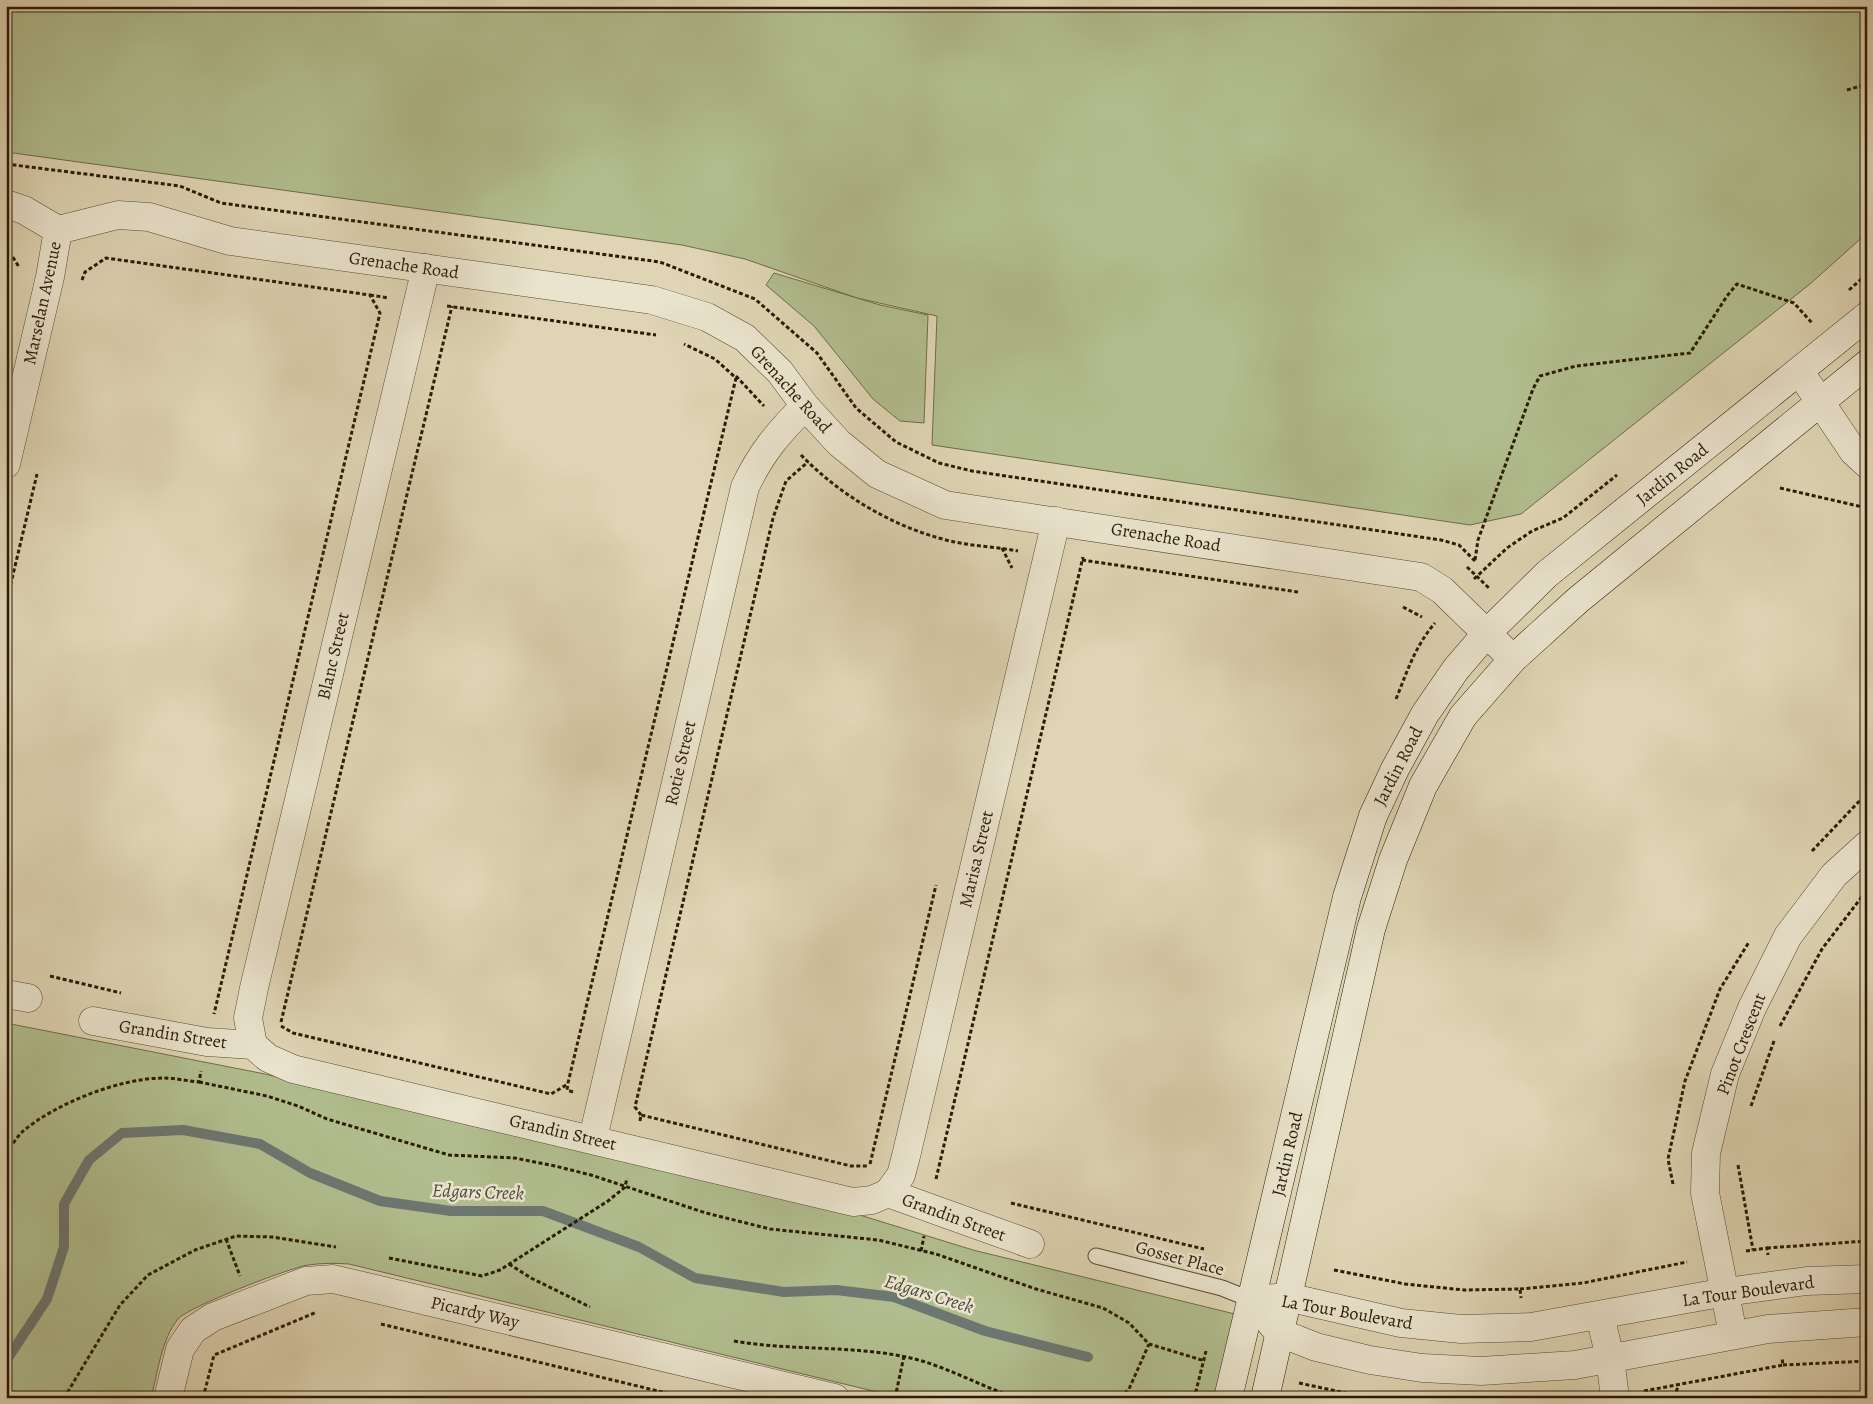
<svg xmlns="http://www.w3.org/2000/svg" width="1873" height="1404" font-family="Alegreya,serif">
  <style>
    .green { fill: #b1bd8e; stroke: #6e6c4a }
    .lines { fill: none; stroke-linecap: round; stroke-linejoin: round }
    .stream { stroke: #6d7771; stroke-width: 10 }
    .lane-casing { stroke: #574a32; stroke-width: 17 }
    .street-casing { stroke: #574a32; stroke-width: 29 }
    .secondary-casing { stroke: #2a1b06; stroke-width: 29 }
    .path { stroke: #2a1b06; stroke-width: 3; stroke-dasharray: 4 2.5; stroke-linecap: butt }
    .lane { stroke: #eae4ce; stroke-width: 15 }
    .street { stroke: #eae4ce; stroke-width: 28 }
    .secondary { stroke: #eae4ce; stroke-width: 28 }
    .labels { text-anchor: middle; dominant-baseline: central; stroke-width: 5; stroke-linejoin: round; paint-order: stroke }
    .street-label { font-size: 18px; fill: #2a1b06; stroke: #eae4ce }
    .water-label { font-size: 19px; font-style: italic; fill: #4c493c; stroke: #eae4ce }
  </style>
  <rect width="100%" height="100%" fill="#dfd5b4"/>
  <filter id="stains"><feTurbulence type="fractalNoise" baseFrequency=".004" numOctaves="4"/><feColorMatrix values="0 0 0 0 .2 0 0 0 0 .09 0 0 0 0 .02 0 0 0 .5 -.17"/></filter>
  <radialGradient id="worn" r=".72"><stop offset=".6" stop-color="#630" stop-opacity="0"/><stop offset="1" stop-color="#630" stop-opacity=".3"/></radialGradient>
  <g class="green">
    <polygon points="6,6 1867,6 1867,233 1810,284 1521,514 1470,525 932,445 937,316 857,298 745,259 682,245 6,152"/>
    <polygon points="774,273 880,305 928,315 924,423 900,421 873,399 814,326 766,285"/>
    <path d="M6,1023L265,1074L863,1216L973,1250L1239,1315L1219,1398H902L349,1264C335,1263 322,1263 308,1265C289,1268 188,1307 178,1319C161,1340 158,1372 151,1398H6Z"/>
  </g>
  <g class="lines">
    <polyline class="stream" points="6,1361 47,1299 64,1247 64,1204 89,1160 122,1133 183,1130 260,1144 310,1173 380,1201 451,1211 543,1211 639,1247 695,1278 784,1292 836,1290 894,1297 985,1331 1088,1357"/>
    <g class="lane-casing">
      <polyline id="lane" points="1096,1256 1222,1288 1252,1300"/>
    </g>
    <g class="street-casing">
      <g id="street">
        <polyline points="6,204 24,210 58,230 118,215 149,217 230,241 652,300 707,317 745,338 780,372 805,406 839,443 877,474 945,505 1421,577 1442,590 1513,659"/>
        <polyline points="1800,372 1853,451 1867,464"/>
        <polyline points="6,464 50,277 58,230"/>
        <polyline points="6,994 28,998"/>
        <polyline points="93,1021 207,1042 253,1045 268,1058 293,1069 853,1202 872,1200 888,1193 1030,1244"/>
        <polyline points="253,1045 248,1018 254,988 426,268"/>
        <path d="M593,1138L745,487C761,453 778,433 805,406"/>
        <polyline points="888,1193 901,1175 906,1156 1056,521"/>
        <polyline points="1264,1299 1287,1297 1401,1323 1461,1329 1531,1327 1726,1292 1807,1281 1867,1279"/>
        <polyline points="1252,1300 1278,1332 1316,1347 1370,1360 1422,1368 1481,1371 1575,1365 1768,1329 1867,1322"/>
        <polyline points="1600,1315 1610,1358 1615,1398"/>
        <polyline points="1733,1334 1705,1193 1706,1153 1725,1074 1752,1008 1788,936 1834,875 1867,845"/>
        <polyline points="168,1398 180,1349 193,1330 213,1317 306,1281 333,1279 835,1398"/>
      </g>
    </g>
    <g class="secondary-casing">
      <g id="secondary">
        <polyline points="1228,1398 1347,897 1373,816 1395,769 1425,714 1456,669 1487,633 1547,574 1867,316"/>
        <polyline points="1265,1398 1371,929 1393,860 1423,786 1463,716 1513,659 1578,600 1867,364"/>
      </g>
    </g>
    <g class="path">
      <polyline points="1847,90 1867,84"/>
      <polyline points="6,164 180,186 221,203 660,262 755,299 817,353 856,408 896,442 939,463 972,471 1441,540 1459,545 1475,561"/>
      <polyline points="6,246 19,267"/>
      <polyline points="82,280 85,272 106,258 370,295 380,313 214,1014"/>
      <polyline points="1849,290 1867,274"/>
      <polyline points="370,295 389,298"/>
      <polyline points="447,306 656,335"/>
      <polyline points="736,376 764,406"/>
      <path d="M801,455C841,496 893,527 950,541C972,546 996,547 1018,551"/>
      <polyline points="1780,488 1867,508"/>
      <polyline points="1002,548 1012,568"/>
      <polyline points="1082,560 1298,592"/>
      <polyline points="1475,560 1478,540 1533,389 1540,376 1576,366 1690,353 1727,296 1737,284 1794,303 1812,323"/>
      <polyline points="1467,567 1490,589"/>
      <polyline points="1474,579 1507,548 1532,531 1563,518 1617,475"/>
      <polyline points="6,604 37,474"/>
      <polyline points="1403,607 1422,617"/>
      <path d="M1396,699C1407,672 1415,646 1435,623"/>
      <polyline points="1812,851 1867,793"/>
      <polyline points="50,976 121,993"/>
      <polyline points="281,1022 452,306"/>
      <polyline points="281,1026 293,1033 551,1094 568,1084"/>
      <polyline points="1780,1026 1822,949 1867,890"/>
      <polyline points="199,1082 267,1096 298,1106 327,1119 449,1155 515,1158 555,1166 591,1175 706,1213 770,1229 878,1240 936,1254 1036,1289 1103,1308 1129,1323 1149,1344 1205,1361"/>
      <polyline points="573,1092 567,1090 568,1083 736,378 715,359 684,344"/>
      <polyline points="1751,1106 1774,1041"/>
      <polyline points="641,1115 635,1107 773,518 786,481 808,462"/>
      <polyline points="640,1121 641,1115 851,1166 869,1166"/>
      <path d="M6,1154C11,1147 16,1138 22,1132C56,1103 120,1078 164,1078C175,1078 187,1081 199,1082L201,1071"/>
      <polyline points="870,1164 936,885"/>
      <polyline points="1738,1165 1753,1250"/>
      <polyline points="936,1179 1083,557"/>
      <polyline points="1673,1184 1668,1159 1685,1081 1720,989 1749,942"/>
      <polyline points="1011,1203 1204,1249"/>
      <polyline points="226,1239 240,1276"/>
      <polyline points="1767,1248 1867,1241"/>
      <polyline points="921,1251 924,1236"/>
      <polyline points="1746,1251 1767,1248 1768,1255"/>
      <polyline points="389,1258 482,1276 500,1270 608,1201 625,1187 627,1178"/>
      <polyline points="509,1264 531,1278 590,1307"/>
      <polyline points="1334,1270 1405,1284 1464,1290 1520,1289 1521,1298"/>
      <polyline points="1520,1289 1583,1283 1687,1262"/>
      <polyline points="381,1324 687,1398"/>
      <path d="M734,1341C791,1351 849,1345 906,1357C945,1365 979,1386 1017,1398"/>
      <polyline points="1783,1365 1867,1361"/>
      <polyline points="1299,1383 1369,1398"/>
      <polyline points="1644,1391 1783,1365 1782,1358"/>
      <polyline points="64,1398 120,1305 148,1275 195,1250 236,1236 272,1237 336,1247"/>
      <polyline points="203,1398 214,1355 317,1312"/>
      <polyline points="895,1398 904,1356"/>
      <polyline points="1120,1398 1129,1389 1149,1344"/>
      <polyline points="1192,1398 1196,1391 1206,1351"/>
      <polyline points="1675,1398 1678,1385"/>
    </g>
    <use href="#lane" class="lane"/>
    <use href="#street" class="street"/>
    <use href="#secondary" class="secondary"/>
  </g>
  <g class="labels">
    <g class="street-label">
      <text transform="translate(404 265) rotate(8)">Grenache Road</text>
      <text transform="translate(42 303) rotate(-78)">Marselan Avenue</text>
      <text transform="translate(791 389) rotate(48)">Grenache Road</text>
      <text transform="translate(1672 474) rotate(-39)">Jardin Road</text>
      <text transform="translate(1166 537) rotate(9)">Grenache Road</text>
      <text transform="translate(333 656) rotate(-77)">Blanc Street</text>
      <text transform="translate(680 763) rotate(-77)">Rotie Street</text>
      <text transform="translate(1398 766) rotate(-63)">Jardin Road</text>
      <text transform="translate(976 859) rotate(-77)">Marisa Street</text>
      <text transform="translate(173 1034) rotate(9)">Grandin Street</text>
      <text transform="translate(1741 1044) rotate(-69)">Pinot Crescent</text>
      <text transform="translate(563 1132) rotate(13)">Grandin Street</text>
      <text transform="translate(1287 1154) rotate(-77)">Jardin Road</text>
      <text transform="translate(954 1217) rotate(20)">Grandin Street</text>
      <text transform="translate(1180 1258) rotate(15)">Gosset Place</text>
      <text transform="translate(1748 1291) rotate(-8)">La Tour Boulevard</text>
      <text transform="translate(475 1312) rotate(13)">Picardy Way</text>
      <text transform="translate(1347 1312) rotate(10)">La Tour Boulevard</text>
    </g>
    <g class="water-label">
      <text transform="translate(478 1192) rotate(2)">Edgars Creek</text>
      <text transform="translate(929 1294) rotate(17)">Edgars Creek</text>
    </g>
  </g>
  <rect width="1873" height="1404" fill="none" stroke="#dfd5b4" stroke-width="25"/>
  <rect x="8" y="8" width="1858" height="1389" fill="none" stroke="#2a1b06" stroke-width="2.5"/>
  <rect x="12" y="12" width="1848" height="1379" fill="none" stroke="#2a1b06"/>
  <rect width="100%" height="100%" filter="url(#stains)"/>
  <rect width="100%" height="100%" fill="url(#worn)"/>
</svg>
